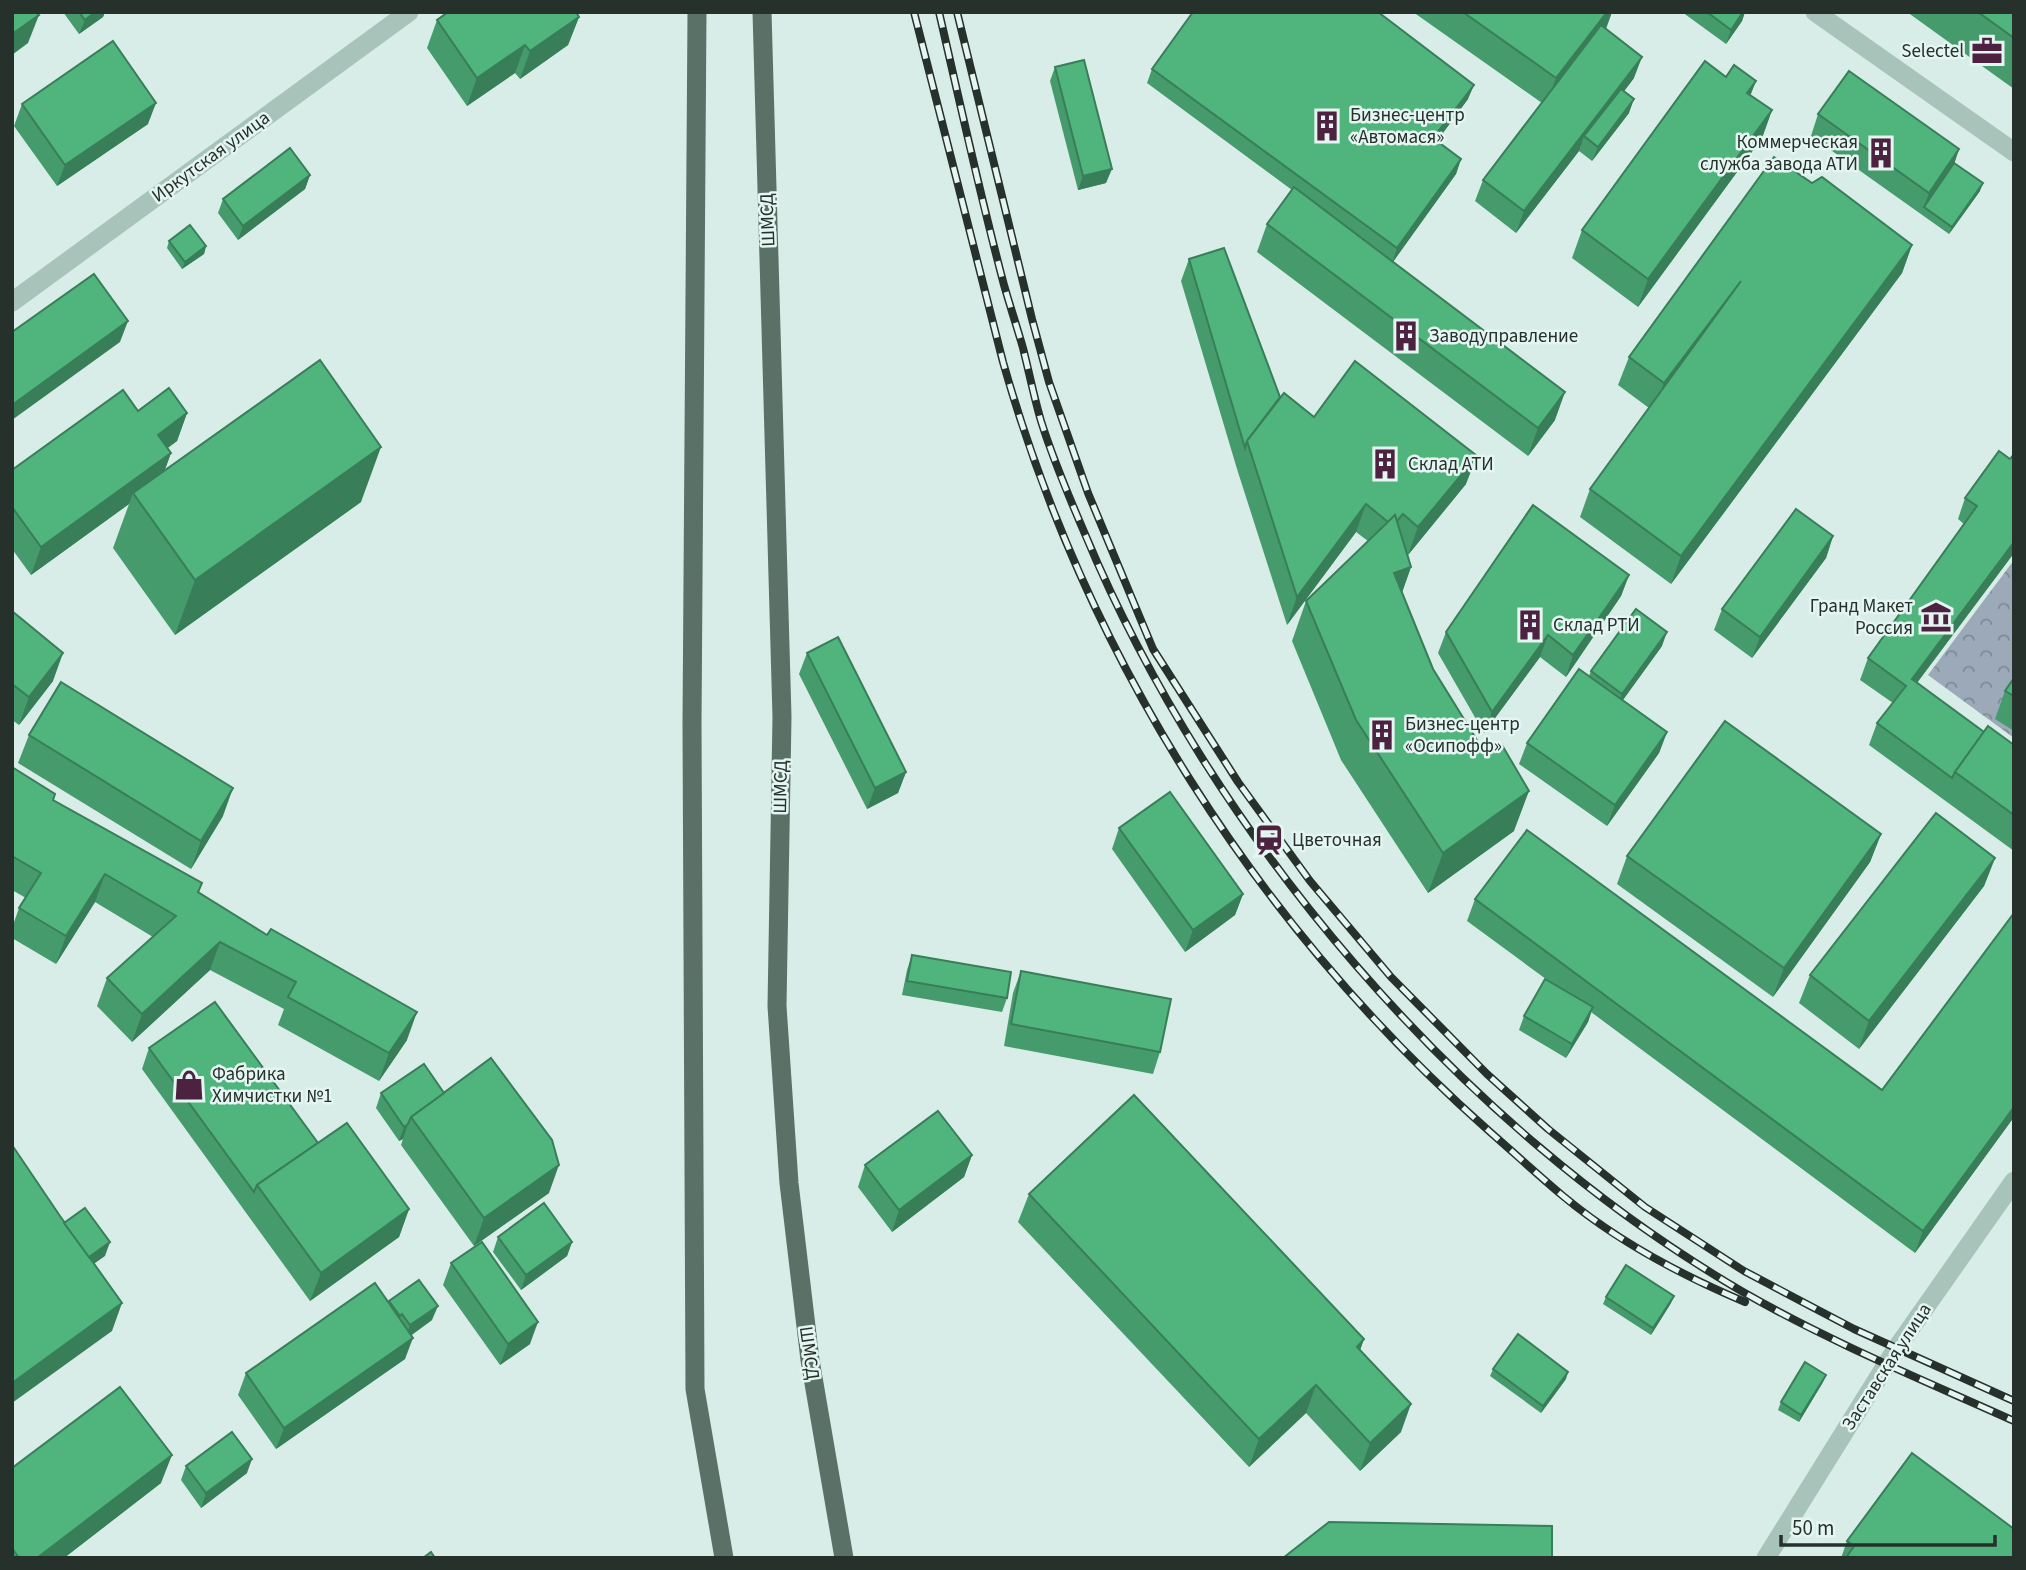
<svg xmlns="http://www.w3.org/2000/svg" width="2026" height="1570" font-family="'Source Sans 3',sans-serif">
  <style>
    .park { fill: url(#park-crowns) }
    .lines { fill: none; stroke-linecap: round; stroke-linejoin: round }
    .minor { stroke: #a7c3ba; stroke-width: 19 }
    .primary { stroke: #597166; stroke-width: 19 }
    .rail-casing { stroke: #26312c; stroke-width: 8 }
    .rail { stroke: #e5f5f1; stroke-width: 5; stroke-dasharray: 16; stroke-linecap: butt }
    .wall { fill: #459b6c }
    .shaded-wall { fill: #387e58 }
    .building { fill: #50b47d; stroke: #387e58; stroke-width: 2 }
    .labels { text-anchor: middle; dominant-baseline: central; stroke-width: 5; stroke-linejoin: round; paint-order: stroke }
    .poi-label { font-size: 19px; fill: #26312c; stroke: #e5f5f1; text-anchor: start }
    .street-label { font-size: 19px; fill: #26312c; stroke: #e5f5f1 }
  </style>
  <defs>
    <pattern id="park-crowns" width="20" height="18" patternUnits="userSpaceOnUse" patternTransform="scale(1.75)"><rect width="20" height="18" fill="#9ca9b9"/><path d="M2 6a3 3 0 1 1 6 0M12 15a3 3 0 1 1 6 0" fill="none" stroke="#7f8a97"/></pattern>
  </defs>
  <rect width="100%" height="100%" fill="#d9ede8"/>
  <polygon class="park" points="2014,560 2014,738 1928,675"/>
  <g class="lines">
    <g class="minor">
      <polyline points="1815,12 2014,152"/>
      <polyline points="12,302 409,12"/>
      <polyline points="1766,1558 1896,1349 2014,1181"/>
    </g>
    <g class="primary">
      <polyline points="697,12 692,723 695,1389 724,1558"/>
      <polyline points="762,12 782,717 777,1006 789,1183 810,1360 844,1558"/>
    </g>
    <g class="rail-casing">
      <g id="rail">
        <path d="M914,12L1003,362C1087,658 1258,927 1489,1131C1514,1153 1538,1175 1563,1196C1617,1241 1681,1275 1745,1302"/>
        <path d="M939,12C960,103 980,195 1004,285C1010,306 1017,327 1023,348C1029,372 1034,397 1041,421C1053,459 1069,497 1085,534C1211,836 1460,1127 1743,1292C1830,1342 1923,1380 2014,1421"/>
        <polyline points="957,12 1032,319 1049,382 1088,493 1153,649 1238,782 1310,881 1391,977 1487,1074 1548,1129 1645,1207 1744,1271 1854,1329 2014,1401"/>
      </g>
    </g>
    <use href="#rail" class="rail"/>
  </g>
  <g class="wall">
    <polygon points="63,12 105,12 103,17 79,34"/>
    <polygon points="1413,12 1612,12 1606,29 1634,78 1624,91 1629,113 1592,161 1579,151 1516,233 1475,201 1483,180 1542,103"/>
    <polygon points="1682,12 1745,12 1742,21 1726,44"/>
    <polygon points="1907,12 2014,12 2014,89"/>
    <polygon points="579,17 568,45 520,79 515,73 467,106 427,48 437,20"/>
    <polygon points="1055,67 1106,183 1078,190 1050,81"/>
    <polygon points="1152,69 1468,99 1437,141 1461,159 1456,174 1393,262 1555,420 1528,456 1257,252 1267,224 1292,190 1147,83"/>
    <polygon points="1726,77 1756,81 1750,95 1772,110 1762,138 1638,307 1572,258 1582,230"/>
    <polygon points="22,104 148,124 57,186 14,126"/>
    <polygon points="1818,114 1959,149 1954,163 1980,191 1949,234 1811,136"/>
    <polygon points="310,175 305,189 238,240 218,213 223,199"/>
    <polygon points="1812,183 1912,245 1902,273 1671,584 1580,517 1590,489 1649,408 1618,385 1629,357"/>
    <polygon points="169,241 206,246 204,254 182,269 167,248"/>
    <polygon points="1189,259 1280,397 1314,417 1466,484 1408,555 1411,567 1402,592 1433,669 1514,831 1428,893 1341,760 1292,641 1306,601 1368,541 1356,532 1287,625 1237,469 1181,281"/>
    <polygon points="138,411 187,413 177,441 167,448 171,453 164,471 361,502 175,635 113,548 129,504 31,575 12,549 12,470"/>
    <polygon points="1999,451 2014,553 1917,683 1984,732 2014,745 2014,851 1869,745 1877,723 1893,703 1860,680 1868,658 1964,524 1958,519 1965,498"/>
    <polygon points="1833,536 1826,558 1752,658 1714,630 1722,609"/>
    <polygon points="1629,575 1621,596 1566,677 1540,657 1484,733 1438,653 1446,632"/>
    <polygon points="12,611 53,681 19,725 12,720"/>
    <polygon points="1662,646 1623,700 1667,732 1659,753 1607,826 1519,764 1527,743 1589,676 1591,671"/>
    <polygon points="807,653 906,772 898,793 867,809 799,674"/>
    <polygon points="2014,678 2014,731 1995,719 2005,691"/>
    <polygon points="29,735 223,816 191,869 18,763"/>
    <polygon points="12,767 53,800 202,883 199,892 407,1040 379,1081 278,1025 284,1009 210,970 132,1042 97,1006 107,978 153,937 95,902 56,964 12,938 12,928 19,908 26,898 12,890"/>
    <polygon points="1119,828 1243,894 1235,915 1185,952 1112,849"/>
    <polygon points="1881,834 1870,862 1773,997 1617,884 1627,856"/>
    <polygon points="1995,858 1984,886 1859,1049 1799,1003 1810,975"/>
    <polygon points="1475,899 1882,1090 2014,1117 1915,1253 1591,1012 1588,1022 1566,1058 1519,1030 1524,1016 1550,982 1467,921"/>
    <polygon points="912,955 1007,998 1002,1012 902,995 907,970"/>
    <polygon points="1021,971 1160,1052 1153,1074 1004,1046 1013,993"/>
    <polygon points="149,1048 318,1143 409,1209 399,1237 310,1301 142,1069"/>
    <polygon points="381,1093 444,1093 549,1193 474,1246 401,1145 403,1139 399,1141 376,1108"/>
    <polygon points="972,1155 964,1177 892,1232 858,1187 865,1165"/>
    <polygon points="1029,1194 1364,1339 1360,1350 1401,1432 1360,1471 1306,1413 1249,1467 1018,1222"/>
    <polygon points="498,1237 572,1242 567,1256 521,1290 493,1252"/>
    <polygon points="451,1263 530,1344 500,1365 443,1285"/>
    <polygon points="1606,1297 1671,1303 1651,1335 1603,1304"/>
    <polygon points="389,1301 432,1320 411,1335 405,1359 276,1449 238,1395 246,1373 388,1302"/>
    <polygon points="1493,1369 1566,1379 1541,1413 1490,1376"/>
    <polygon points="1823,1382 1799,1422 1778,1410 1781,1402"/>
    <polygon points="186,1466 247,1473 201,1508 181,1480"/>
    <polygon points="12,1468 161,1483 64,1558 12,1558"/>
    <polygon points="1847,1541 2014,1558 1841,1558"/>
  </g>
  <g class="shaded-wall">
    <polygon points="95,12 105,12 103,17 79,34 85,20"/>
    <polygon points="1607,12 1612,12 1606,28 1546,106 1556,78"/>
    <polygon points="1743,12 1745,12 1742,21 1726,44 1731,30"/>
    <polygon points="39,15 28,43 12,55 12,34"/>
    <polygon points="579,17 568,45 520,79 530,51"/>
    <polygon points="525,45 515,73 467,106 477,78"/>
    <polygon points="1642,57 1634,78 1588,139 1584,136 1579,151 1516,233 1524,211"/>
    <polygon points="1756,81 1745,109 1747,93"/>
    <polygon points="1474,85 1468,99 1428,153 1433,138"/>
    <polygon points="1634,99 1629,113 1592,161 1598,147"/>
    <polygon points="156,103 148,124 57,186 65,165"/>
    <polygon points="1772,110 1762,138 1638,307 1648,279"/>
    <polygon points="1959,149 1952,171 1924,207 1929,193"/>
    <polygon points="1461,159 1456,174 1392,263 1397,248"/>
    <polygon points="1112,169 1106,183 1078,190 1083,176"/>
    <polygon points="310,175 305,189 238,240 243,226"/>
    <polygon points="1983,183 1980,191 1949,234 1952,227"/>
    <polygon points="1912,245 1902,273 1671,584 1681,556"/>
    <polygon points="206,246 204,254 182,269 185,262"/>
    <polygon points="1741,281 1653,411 1664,383"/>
    <polygon points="128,321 120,342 12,420 12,405"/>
    <polygon points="1565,392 1555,420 1528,456 1538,428"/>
    <polygon points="187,413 177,441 148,463 158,435"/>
    <polygon points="381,447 361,502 175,635 195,580"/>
    <polygon points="171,453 161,481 133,493 129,504 31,575 41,547"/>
    <polygon points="1477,456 1466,484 1408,555 1418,527"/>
    <polygon points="1366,504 1356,532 1287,625 1297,597"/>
    <polygon points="1833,536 1826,558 1752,658 1760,637"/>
    <polygon points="2014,542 2014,553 1904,700 1912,679"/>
    <polygon points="1411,567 1397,607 1394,573"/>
    <polygon points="1629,575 1621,596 1566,677 1573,655"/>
    <polygon points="1667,632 1662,646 1617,708 1622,694"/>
    <polygon points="1548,635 1540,657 1484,733 1492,712"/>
    <polygon points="63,653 53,681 19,725 29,697"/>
    <polygon points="1667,732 1659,753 1607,826 1615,805"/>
    <polygon points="906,772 898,793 867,809 875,788"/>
    <polygon points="233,788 223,816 191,869 201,841"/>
    <polygon points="1529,791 1514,831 1428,893 1443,853"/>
    <polygon points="1881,834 1870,862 1773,997 1784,968"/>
    <polygon points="1995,858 1984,886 1859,1049 1869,1021"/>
    <polygon points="105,874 95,902 56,964 66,936"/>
    <polygon points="1243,894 1235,915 1185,952 1193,930"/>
    <polygon points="220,942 210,970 132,1042 142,1014"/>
    <polygon points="1593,1007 1588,1022 1566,1058 1572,1044"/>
    <polygon points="417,1012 407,1040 379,1081 389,1053"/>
    <polygon points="2014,1107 2014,1117 1915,1253 1923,1231"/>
    <polygon points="408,1124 403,1139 399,1141 404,1127"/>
    <polygon points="972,1155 964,1177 892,1232 899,1210"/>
    <polygon points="559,1165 549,1193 474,1246 484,1218"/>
    <polygon points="409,1209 399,1237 310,1301 321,1273"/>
    <polygon points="110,1242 105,1256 74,1278 80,1264"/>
    <polygon points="572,1242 567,1256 521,1290 526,1275"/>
    <polygon points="1674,1296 1671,1303 1651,1335 1653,1328"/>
    <polygon points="122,1303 112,1331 12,1403 12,1383"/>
    <polygon points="438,1306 432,1320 405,1340 410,1325"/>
    <polygon points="538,1322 530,1344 500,1365 508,1344"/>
    <polygon points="413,1338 405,1359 276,1449 284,1428"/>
    <polygon points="1364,1339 1354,1367 1357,1347"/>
    <polygon points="1568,1372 1566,1379 1541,1413 1543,1406"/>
    <polygon points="1826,1375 1823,1382 1799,1422 1801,1415"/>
    <polygon points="1316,1385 1306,1413 1249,1467 1259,1439"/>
    <polygon points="1411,1404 1401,1432 1360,1471 1370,1443"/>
    <polygon points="172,1455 161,1483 64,1558 37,1558"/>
    <polygon points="252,1459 247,1473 201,1508 206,1493"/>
  </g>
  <g class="building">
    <polygon points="12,12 36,12 39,15 12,34"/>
    <polygon points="79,12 95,12 85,20"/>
    <polygon points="448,12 576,12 579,17 530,51 525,45 477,78 437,20"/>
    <polygon points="1193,12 1378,12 1474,85 1433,138 1461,159 1397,248 1152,69"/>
    <polygon points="1463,12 1607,12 1556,78"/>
    <polygon points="1707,12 1743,12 1731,30"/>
    <polygon points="1978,12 2014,12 2014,38"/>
    <polygon points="1601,25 1642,57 1524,211 1483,180"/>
    <polygon points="113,41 156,103 65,165 22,104"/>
    <polygon points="1084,60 1112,169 1083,176 1055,67"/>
    <polygon points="1705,61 1726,77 1734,65 1756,81 1747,93 1772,110 1648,279 1582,230"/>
    <polygon points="1849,71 1959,149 1929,193 1818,114"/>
    <polygon points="1621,89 1634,99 1598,147 1584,136"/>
    <polygon points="290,148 310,175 243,226 223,199"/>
    <polygon points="1774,157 1812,183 1822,177 1912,245 1681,556 1590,489 1741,281 1664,383 1629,357"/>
    <polygon points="1954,163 1983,183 1952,227 1924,207"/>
    <polygon points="1294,187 1565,392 1538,428 1267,224"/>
    <polygon points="190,225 206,246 185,262 169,241"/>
    <polygon points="1224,248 1280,397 1247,441 1245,448 1189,259"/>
    <polygon points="94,274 128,321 12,405 12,332"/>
    <polygon points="320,360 381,447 195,580 133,493"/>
    <polygon points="1355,361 1477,456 1418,527 1403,514 1397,521 1395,515 1388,522 1366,504 1297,597 1247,441 1284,393 1314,417"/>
    <polygon points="169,388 187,413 158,435 171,453 41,547 12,507 12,470 123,390 138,411"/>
    <polygon points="1999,451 2010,459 2014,454 2014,542 1912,679 1984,732 1955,772 1952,778 1877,723 1906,686 1868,658 1977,506 1965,498"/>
    <polygon points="1533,505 1629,575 1573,655 1548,635 1492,712 1446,632"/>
    <polygon points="1796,509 1833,536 1760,637 1722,609"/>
    <polygon points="1395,515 1411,567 1394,573 1433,669 1485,753 1502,745 1529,791 1443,853 1356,720 1306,601"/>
    <polygon points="1636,609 1667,632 1622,694 1591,671"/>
    <polygon points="12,611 63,653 29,697 12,684"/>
    <polygon points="838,637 906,772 875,788 807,653"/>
    <polygon points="1579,669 1667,732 1615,805 1527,743"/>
    <polygon points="2014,678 2014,696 2005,691"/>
    <polygon points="61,682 233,788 201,841 29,735"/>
    <polygon points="1725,721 1881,834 1784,968 1627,856"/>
    <polygon points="1988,726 2014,745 2014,815 1955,772"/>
    <polygon points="12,767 55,794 53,800 202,883 198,892 267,935 271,929 417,1012 389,1053 288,997 296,982 220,942 142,1014 107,978 176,916 105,874 66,936 19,908 41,873 12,856"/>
    <polygon points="1170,792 1243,894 1193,930 1119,828"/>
    <polygon points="1936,813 1995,858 1869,1021 1810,975"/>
    <polygon points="1527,830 1882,1090 2014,913 2014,1107 1923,1231 1475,899"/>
    <polygon points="912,955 1011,972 1007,998 907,981"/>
    <polygon points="1021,971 1171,999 1160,1052 1011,1024"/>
    <polygon points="1545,979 1593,1007 1572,1044 1524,1016"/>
    <polygon points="215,1002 318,1143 257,1185 254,1192 149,1048"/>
    <polygon points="491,1058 552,1140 559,1165 484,1218 411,1117"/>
    <polygon points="424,1064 444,1093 411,1117 408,1124 404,1127 381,1093"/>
    <polygon points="1134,1095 1364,1339 1357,1347 1411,1404 1370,1443 1316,1385 1259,1439 1029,1194"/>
    <polygon points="938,1111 972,1155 899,1210 865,1165"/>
    <polygon points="347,1123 409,1209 321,1273 257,1185"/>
    <polygon points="12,1145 60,1216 122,1303 12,1383"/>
    <polygon points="544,1203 572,1242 526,1275 498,1237"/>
    <polygon points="85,1208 110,1242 89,1257 64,1223"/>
    <polygon points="482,1242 538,1322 508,1344 451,1263"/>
    <polygon points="1626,1265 1674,1296 1653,1328 1606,1297"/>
    <polygon points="419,1280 438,1306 410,1325 402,1314 400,1316 389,1301"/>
    <polygon points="375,1283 413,1338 284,1428 246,1373"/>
    <polygon points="1518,1334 1568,1372 1543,1406 1493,1369"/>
    <polygon points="1805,1362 1826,1375 1801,1415 1781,1402"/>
    <polygon points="120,1387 172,1455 37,1558 19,1558 12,1548 12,1468"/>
    <polygon points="232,1432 252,1459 206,1493 186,1466"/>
    <polygon points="1912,1453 2014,1529 2014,1558 1846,1558 1854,1546 1847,1541"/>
    <polygon points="1329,1522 1552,1526 1552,1558 1283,1558"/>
    <polygon points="431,1552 435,1558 423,1558"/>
  </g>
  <defs>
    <g id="office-bare" transform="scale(2.415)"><path d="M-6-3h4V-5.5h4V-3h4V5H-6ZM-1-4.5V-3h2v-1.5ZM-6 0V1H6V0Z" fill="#4c2240" stroke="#e5f5f1" stroke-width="2.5" paint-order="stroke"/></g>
    <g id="building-bare" transform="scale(2.415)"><path d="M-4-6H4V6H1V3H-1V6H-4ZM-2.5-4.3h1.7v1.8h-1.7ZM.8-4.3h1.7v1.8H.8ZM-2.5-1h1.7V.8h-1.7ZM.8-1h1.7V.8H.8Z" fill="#4c2240" stroke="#e5f5f1" stroke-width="2.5" paint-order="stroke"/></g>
    <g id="museum-bare" transform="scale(2.415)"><path d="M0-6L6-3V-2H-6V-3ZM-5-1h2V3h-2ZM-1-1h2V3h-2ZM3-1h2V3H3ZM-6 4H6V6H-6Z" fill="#4c2240" stroke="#e5f5f1" stroke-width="2.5" paint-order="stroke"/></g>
    <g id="station-bare" transform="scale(2.415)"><path d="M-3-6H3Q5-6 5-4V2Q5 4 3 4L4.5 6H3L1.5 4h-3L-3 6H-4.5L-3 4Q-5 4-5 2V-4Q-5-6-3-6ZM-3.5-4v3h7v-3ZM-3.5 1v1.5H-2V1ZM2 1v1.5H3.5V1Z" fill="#4c2240" stroke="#e5f5f1" stroke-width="2.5" paint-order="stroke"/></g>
    <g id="shop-bare" transform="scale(2.415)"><path d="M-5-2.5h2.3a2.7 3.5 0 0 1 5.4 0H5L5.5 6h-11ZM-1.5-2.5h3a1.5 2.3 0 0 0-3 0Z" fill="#4c2240" stroke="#e5f5f1" stroke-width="2.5" paint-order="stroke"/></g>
  </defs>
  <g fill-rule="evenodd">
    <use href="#office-bare" x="1987" y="51"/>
    <use href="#building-bare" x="1327" y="126"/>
    <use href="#building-bare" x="1881" y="153"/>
    <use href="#building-bare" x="1406" y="336"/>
    <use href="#building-bare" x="1385" y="464"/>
    <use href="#museum-bare" x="1936" y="617"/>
    <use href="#building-bare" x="1530" y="625"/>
    <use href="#building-bare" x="1382" y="735"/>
    <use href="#station-bare" x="1269" y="840"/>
    <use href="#shop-bare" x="189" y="1085"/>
  </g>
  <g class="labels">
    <g class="poi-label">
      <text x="1964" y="51" text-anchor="end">Selectel</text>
      <text x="1350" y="115">Бизнес-центр<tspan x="1350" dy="22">«Автомася»</tspan></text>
      <text x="1858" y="142" text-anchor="end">Коммерческая<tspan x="1858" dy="22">служба завода АТИ</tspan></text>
      <text x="1429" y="336">Заводуправление</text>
      <text x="1408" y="464">Склад АТИ</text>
      <text x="1913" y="606" text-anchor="end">Гранд Макет<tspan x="1913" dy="22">Россия</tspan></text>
      <text x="1553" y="625">Склад РТИ</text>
      <text x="1405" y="724">Бизнес-центр<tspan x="1405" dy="22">«Осипофф»</tspan></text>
      <text x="1292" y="840">Цветочная</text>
      <text x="212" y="1074">Фабрика<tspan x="212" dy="22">Химчистки №1</tspan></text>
    </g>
    <g class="street-label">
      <text transform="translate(211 157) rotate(-36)">Иркутская улица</text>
      <text transform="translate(768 220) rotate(-92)">ШМСД</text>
      <text transform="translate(781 787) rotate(-89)">ШМСД</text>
      <text transform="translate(809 1353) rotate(82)">ШМСД</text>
      <text transform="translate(1887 1367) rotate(-57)">Заставская улица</text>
    </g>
  </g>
  <rect width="2026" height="1570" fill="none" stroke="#26312c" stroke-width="28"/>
  <path d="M1781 1535v10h214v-10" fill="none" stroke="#26312c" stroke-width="3.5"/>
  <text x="1792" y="1535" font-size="21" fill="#26312c" stroke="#e5f5f1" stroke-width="5" paint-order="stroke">50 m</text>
</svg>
